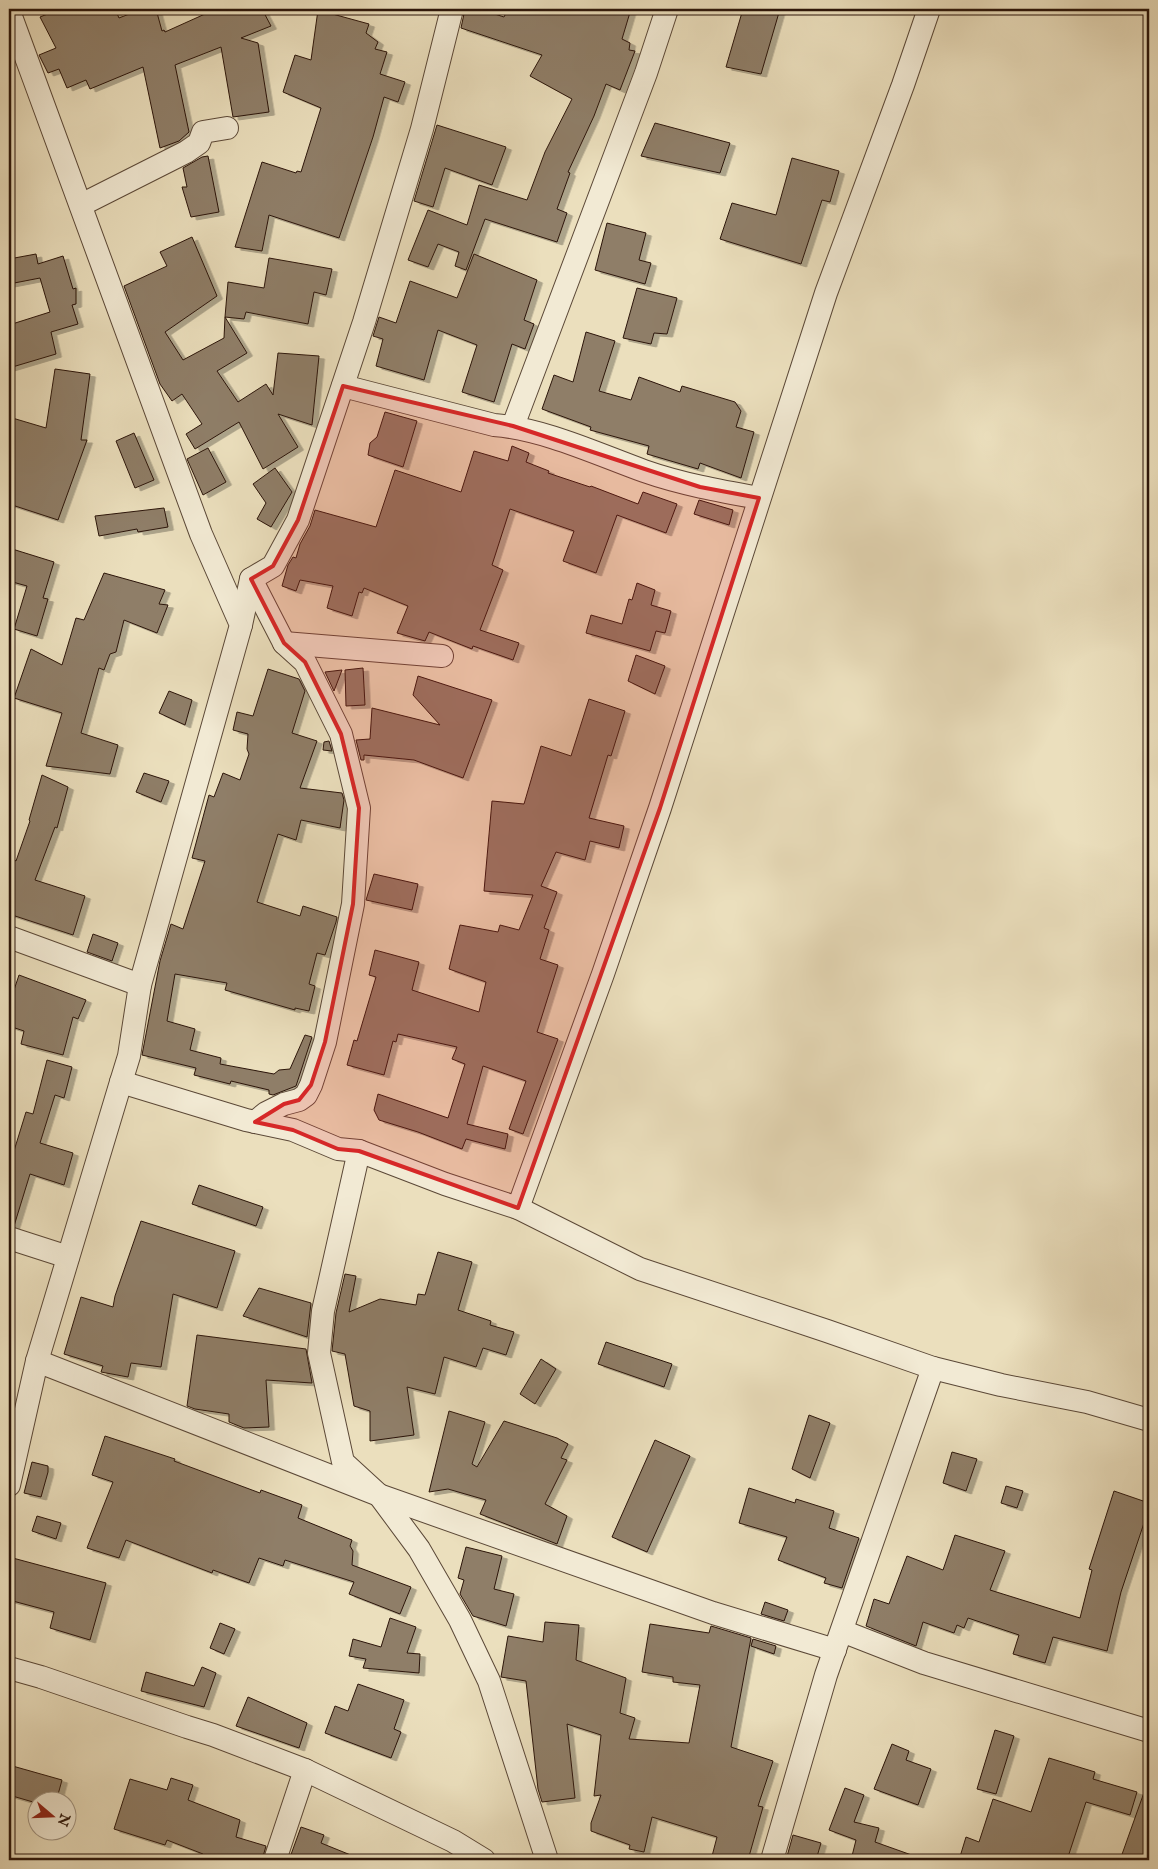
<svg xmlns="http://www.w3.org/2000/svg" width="1158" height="1869" font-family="'IM FELL English',serif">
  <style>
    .building { fill: #8f7e67; stroke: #2b150a; filter: url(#shadow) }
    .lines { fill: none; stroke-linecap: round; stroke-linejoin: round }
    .minor-casing { stroke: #5b4837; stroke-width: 24 }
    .minor { stroke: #f2ead4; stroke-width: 22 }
    .marked { fill: #d62828; fill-opacity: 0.2; stroke: #d62828; stroke-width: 4; stroke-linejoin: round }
  </style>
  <defs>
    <filter id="shadow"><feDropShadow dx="5.5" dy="3" stdDeviation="0" flood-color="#0004"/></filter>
  </defs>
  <rect width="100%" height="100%" fill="#ebdfbd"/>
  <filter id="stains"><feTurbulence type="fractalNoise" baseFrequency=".004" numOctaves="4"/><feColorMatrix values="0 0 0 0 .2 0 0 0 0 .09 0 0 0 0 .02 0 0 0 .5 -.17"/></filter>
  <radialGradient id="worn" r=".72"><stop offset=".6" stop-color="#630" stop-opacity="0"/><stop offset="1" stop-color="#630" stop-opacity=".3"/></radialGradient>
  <g class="building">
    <polygon points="60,9 115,9 119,18 142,9 156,9 162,31 164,30 165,32 216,9 262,9 271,26 241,38 258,43 269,112 233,117 221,47 175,65 189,132 179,141 160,148 143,67 90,89 86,80 67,88 59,69 48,73 39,55 56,48 40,17"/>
    <polygon points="465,9 479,9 504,17 508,9 631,9 622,39 630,43 629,50 635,51 620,90 606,84 594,116 568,172 570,173 557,209 567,213 557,242 485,219 466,270 455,266 459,252 438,244 428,267 408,260 428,210 467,225 479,185 527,200 545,152 572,99 530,76 542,55 461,28"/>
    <polygon points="743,9 780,9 761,74 726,67"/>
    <polygon points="318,10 369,24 366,33 378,42 375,49 387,52 380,74 405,82 398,102 384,97 373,137 339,238 269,215 262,251 235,247 262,162 296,173 297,171 301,172 321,108 283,92 295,55 311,60"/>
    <polygon points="655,123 730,143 720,173 641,156"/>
    <polygon points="437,125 506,147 492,185 445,168 433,207 414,201"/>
    <polygon points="208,156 219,212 191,217 182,187 187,187 183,168 202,157"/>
    <polygon points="792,158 839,171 830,202 822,200 801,264 720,239 732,203 776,215"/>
    <polygon points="607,223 646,233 639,260 651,263 645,284 595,270"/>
    <polygon points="192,237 217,296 165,332 183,360 224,338 225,317 247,353 217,371 238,402 266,384 273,395 278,353 319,356 312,425 278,414 298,447 263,469 239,422 195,449 186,434 202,424 182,394 172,401 160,384 124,286 167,266 160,252"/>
    <polygon points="36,254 38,264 63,256 73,289 76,288 76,304 72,305 78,324 51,332 56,354 9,368 9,325 50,312 40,278 9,284 9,259"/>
    <polygon points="474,254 537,280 524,320 534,324 525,349 512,344 494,402 462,392 477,345 438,330 424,380 376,366 383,339 373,336 379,317 396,323 410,281 457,298"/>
    <polygon points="269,258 332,269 326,295 314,292 308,324 246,312 244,319 225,317 228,282 264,288"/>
    <polygon points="637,288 677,298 667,334 654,333 651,344 623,338"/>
    <polygon points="586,332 615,341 599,391 631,400 639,377 680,392 682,386 735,402 741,411 736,427 754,432 741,478 700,463 698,469 647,454 649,446 590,430 591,427 542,409 554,375 573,382"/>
    <polygon points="55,369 90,374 81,440 87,440 58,520 9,504 9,417 46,428"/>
    <polygon points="385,412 417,421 403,467 368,455 370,443 377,437"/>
    <polygon points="134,433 154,480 135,488 116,441"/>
    <polygon points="512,446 529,453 526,462 549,471 548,473 590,487 591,486 638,504 643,492 677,504 666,533 617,515 596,573 563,561 574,531 510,509 492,565 503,570 480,630 519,643 513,660 473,646 472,649 429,632 425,641 397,633 408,606 364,588 362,593 359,592 352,616 327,608 333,586 300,580 296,591 282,586 288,565 293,557 296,558 300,544 310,526 315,510 376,527 395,470 461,492 474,451 508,461"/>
    <polygon points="208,448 226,482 203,495 187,459"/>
    <polygon points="275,468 292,492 271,527 257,519 266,503 253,484"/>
    <polygon points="699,500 733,510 729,525 694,514"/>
    <polygon points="164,508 168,527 138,532 137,529 99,536 95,516"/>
    <polygon points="9,548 54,562 43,598 48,599 37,636 14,629 27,586 9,581"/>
    <polygon points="104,573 165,590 159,604 168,605 157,633 124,620 116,652 110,654 104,670 99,668 81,733 118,745 110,774 46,766 62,713 14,698 31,649 62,665 76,618 84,620"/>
    <polygon points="637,583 655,590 651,605 671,611 665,633 656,631 650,651 586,633 591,615 622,624 629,599 632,600"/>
    <polygon points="636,655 665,666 655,694 628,681"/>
    <polygon points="363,668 365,705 346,706 345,670"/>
    <polygon points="268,669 299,679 305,691 292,733 317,741 300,788 342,793 344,800 340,828 301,820 296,840 278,834 257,902 300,916 303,906 337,917 336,922 325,955 317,953 309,984 315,986 309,1011 295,1008 295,1010 225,990 227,983 175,974 167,1021 195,1029 190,1050 221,1058 220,1064 274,1074 279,1070 290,1069 305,1035 312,1037 296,1086 273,1095 269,1094 269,1090 231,1081 230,1084 194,1075 196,1068 142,1055 160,961 171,924 183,929 205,861 192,858 209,795 214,797 223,773 240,780 249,754 247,749 248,734 233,730 237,712 253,716"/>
    <polygon points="342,670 334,691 325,672"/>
    <polygon points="418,676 492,700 463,778 414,760 364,755 364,760 361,760 356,740 370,739 372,708 440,725 413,695"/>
    <polygon points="169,691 192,700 185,725 159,713"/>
    <polygon points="589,699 625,711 611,756 608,755 589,818 624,826 619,848 590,841 585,860 556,852 541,886 557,892 544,928 549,930 540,959 558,965 537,1032 558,1039 523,1134 509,1129 526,1081 483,1066 467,1124 508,1134 505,1149 466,1139 462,1149 418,1132 379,1120 374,1110 378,1094 448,1118 465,1064 452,1059 457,1047 398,1034 396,1042 393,1041 384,1075 347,1065 354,1040 357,1041 376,977 369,975 375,950 419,962 412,990 479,1012 486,982 449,969 460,925 498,932 500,925 519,930 533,895 484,891 492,801 524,804 541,746 571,756"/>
    <polygon points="329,741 332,751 323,750 324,742"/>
    <polygon points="144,773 169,781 161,802 136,792"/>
    <polygon points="42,775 68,787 57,828 55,827 35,880 85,896 73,935 9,914 9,857 16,861 30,821 29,820"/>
    <polygon points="374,874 418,884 412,910 366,900"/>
    <polygon points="93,934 118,943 112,961 87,952"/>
    <polygon points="19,975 86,1000 78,1019 73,1017 63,1055 21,1044 24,1031 9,1026 9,1005"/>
    <polygon points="47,1060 72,1067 64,1098 55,1095 40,1143 73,1153 64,1185 30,1174 14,1226 9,1225 9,1167 26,1112 33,1114"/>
    <polygon points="199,1185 263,1207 256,1226 192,1204"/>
    <polygon points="141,1221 235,1251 217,1308 173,1294 161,1367 131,1363 128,1377 101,1372 103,1366 64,1354 81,1297 113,1307 115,1296"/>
    <polygon points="438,1252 472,1262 458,1310 491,1321 490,1325 514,1332 506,1355 483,1348 476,1367 444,1357 435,1394 407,1387 414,1435 370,1441 370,1411 354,1406 345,1354 332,1351 336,1313 345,1274 356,1276 349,1312 380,1299 416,1305 418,1294 425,1295"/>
    <polygon points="259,1288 311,1303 307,1337 243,1316"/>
    <polygon points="197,1335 306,1349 312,1383 266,1380 269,1427 244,1428 229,1422 229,1414 195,1409 187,1406"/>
    <polygon points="606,1342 672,1364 664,1387 598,1364"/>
    <polygon points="541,1359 556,1369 535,1404 520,1394"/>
    <polygon points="449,1411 485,1422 472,1464 477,1467 504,1421 557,1438 568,1444 561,1458 567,1460 545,1504 567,1516 557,1544 480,1514 486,1500 448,1489 429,1492"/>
    <polygon points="809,1415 830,1423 810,1478 792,1469"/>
    <polygon points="105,1436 175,1459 174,1461 260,1493 261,1490 302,1505 298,1518 352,1540 350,1546 353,1551 352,1565 411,1587 400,1614 349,1594 354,1582 285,1560 283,1566 259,1558 249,1583 213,1570 212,1573 126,1540 119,1558 87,1548 113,1482 92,1475"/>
    <polygon points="655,1440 690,1456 647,1552 612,1537"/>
    <polygon points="952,1452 977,1459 966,1491 943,1483"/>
    <polygon points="32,1462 48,1466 48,1472 41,1497 24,1493"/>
    <polygon points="1006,1486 1023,1491 1017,1508 1001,1503"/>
    <polygon points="749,1488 795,1503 796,1499 834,1511 829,1528 859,1538 842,1588 824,1583 826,1578 778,1560 787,1537 739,1523"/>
    <polygon points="1114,1491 1149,1503 1149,1508 1121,1592 1107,1651 1053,1637 1045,1663 1013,1654 1019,1635 968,1618 964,1628 957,1625 954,1633 923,1622 916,1646 866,1626 874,1599 889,1604 907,1556 943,1570 955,1535 1005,1551 990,1590 1080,1618 1092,1570 1089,1569"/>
    <polygon points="37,1516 61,1523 56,1539 32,1531"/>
    <polygon points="466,1547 502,1556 494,1589 514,1594 506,1626 473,1616 460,1594 464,1580 458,1578"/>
    <polygon points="9,1557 106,1583 90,1640 50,1628 54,1612 9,1600"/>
    <polygon points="765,1602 788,1610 784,1621 761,1614"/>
    <polygon points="390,1618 416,1627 407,1653 420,1654 419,1673 363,1668 366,1659 349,1656 353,1639 381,1647"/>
    <polygon points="545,1622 579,1625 576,1660 626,1678 620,1713 635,1718 629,1739 689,1743 700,1685 673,1682 673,1677 642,1672 650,1624 709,1633 711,1626 751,1638 731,1747 773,1761 758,1806 763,1807 748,1860 711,1860 717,1837 652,1817 644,1852 629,1849 630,1845 591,1831 591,1823 601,1795 594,1796 601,1735 567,1724 575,1798 542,1802 538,1789 526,1681 501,1677 508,1636 543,1642"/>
    <polygon points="220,1623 235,1629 224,1654 210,1648"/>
    <polygon points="753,1639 776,1646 774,1654 751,1646"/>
    <polygon points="202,1667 216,1673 204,1707 141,1691 146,1672 194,1686"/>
    <polygon points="358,1684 404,1700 394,1729 401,1732 391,1758 325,1733 335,1706 348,1711"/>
    <polygon points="248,1697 307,1723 299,1748 236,1726"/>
    <polygon points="995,1730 1014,1736 996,1794 977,1789"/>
    <polygon points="892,1744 909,1751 906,1760 931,1769 918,1805 874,1789"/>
    <polygon points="1049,1758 1095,1772 1093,1779 1137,1792 1130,1815 1086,1802 1067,1860 959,1860 966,1837 979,1842 993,1799 1031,1812"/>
    <polygon points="9,1765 62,1780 56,1802 33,1802 9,1795"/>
    <polygon points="171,1778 193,1785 188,1800 240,1820 236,1837 266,1846 262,1860 213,1860 202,1857 203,1854 167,1840 165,1845 114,1829 130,1779 167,1790"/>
    <polygon points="1147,1784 1149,1785 1149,1860 1120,1860"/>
    <polygon points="845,1788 864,1795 854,1822 879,1828 875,1842 920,1858 919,1860 851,1860 856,1840 829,1830"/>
    <polygon points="301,1827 324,1835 321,1843 363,1860 289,1860"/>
    <polygon points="793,1835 821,1843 816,1860 786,1860"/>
  </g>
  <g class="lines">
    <g class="minor-casing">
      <g id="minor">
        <polyline points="9,11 201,534 241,625 140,985 129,1056 121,1082 37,1361 9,1485"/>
        <polyline points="81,205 186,152 199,143 203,132 227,128"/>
        <path d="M343,386L494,425C544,429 597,454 644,471C681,484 720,491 759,498"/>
        <polyline points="513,426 646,73 667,9"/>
        <polyline points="251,579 284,643 305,662 341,734 359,808 353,904 325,1042 311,1085 306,1095 299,1100 284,1104 266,1113 255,1122"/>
        <polyline points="241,625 251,579 273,566 298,520 364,322 422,129 452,9"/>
        <polyline points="284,643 442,656"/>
        <polyline points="9,937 140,985"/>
        <polyline points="121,1082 246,1120 293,1130 338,1149 359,1151 445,1184 518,1208 640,1269 827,1331 933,1368 1001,1385 1087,1402 1149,1420"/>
        <polyline points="359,1151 323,1311 319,1353 343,1462 379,1495 419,1549 460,1620 489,1681 547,1860"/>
        <polyline points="518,1208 603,974 660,808 826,293 903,85 929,9"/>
        <polyline points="9,1238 68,1257"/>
        <polyline points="37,1361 379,1495 713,1613 835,1650"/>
        <polyline points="842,1631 924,1663 1149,1731"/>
        <polyline points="9,1668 41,1677 187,1727 213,1735 305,1770 453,1841 484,1860"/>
        <polyline points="275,1860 305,1770"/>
        <polyline points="772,1860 826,1675 933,1368"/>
      </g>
    </g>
    <use href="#minor" class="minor"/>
  </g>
  <path class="marked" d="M343,386L513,426L700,487L759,498L660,808L518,1208L359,1151L338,1149L293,1130L255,1122L284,1104L299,1100L311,1085L325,1042L353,904L359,808L341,734L305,662L284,643L251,579L273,566L298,520Z"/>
  <rect width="1158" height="1869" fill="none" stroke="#ebdfbd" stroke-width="30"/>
  <rect x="10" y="10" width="1138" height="1849" fill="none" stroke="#2b150a" stroke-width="2.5"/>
  <rect x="15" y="15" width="1128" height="1839" fill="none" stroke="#2b150a"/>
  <g transform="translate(52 1816) rotate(109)"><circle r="24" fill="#f2ead4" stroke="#a29583"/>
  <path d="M0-4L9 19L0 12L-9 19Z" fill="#8f2418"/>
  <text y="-8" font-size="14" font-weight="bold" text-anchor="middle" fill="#2b150a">N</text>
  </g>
  <rect width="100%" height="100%" filter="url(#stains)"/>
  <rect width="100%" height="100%" fill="url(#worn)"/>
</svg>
